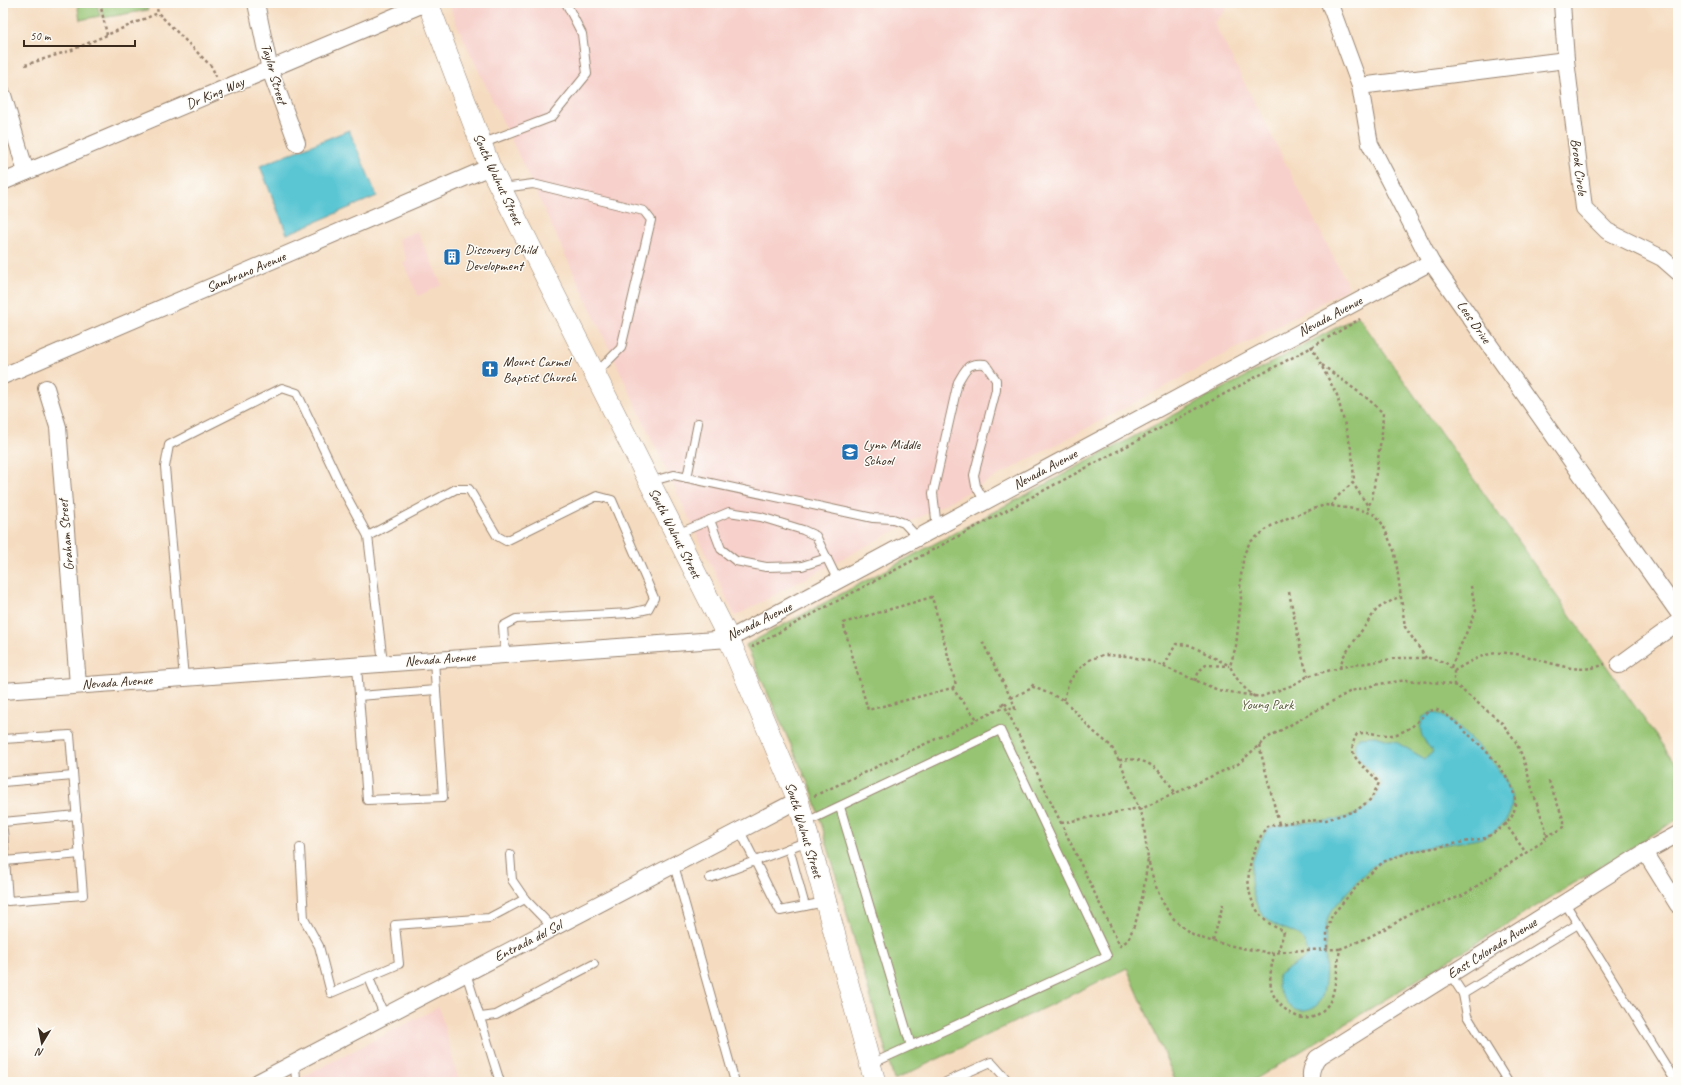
<svg xmlns="http://www.w3.org/2000/svg" width="1681" height="1085" font-family="Caveat,sans-serif">
  <style>
    .built { fill: #f7d0cb }
    .green { fill: #96c473; stroke: #687748 }
    .water { fill: #5ac6d3; stroke: #4a7878 }
    .lines { fill: none; stroke-linecap: round; stroke-linejoin: round }
    .service-casing { stroke: #98836f; stroke-width: 10 }
    .minor-casing { stroke: #98836f; stroke-width: 18 }
    .tertiary-casing { stroke: #98836f; stroke-width: 22 }
    .path { stroke: #98836f; stroke-width: 2.5; stroke-dasharray: 3 3; stroke-linecap: butt }
    .service { stroke: #fff; stroke-width: 8 }
    .minor { stroke: #fff; stroke-width: 16 }
    .tertiary { stroke: #fff; stroke-width: 21 }
    .labels { text-anchor: middle; dominant-baseline: central; stroke-width: 3; stroke-linejoin: round; paint-order: stroke }
    .street-label { font-size: 14px; fill: #3b2a1e; stroke: #fdfcf7 }
    .poi-label { font-size: 14px; fill: #3b2a1e; stroke: #fdfcf7; text-anchor: start }
    .park-label { font-size: 14px; fill: #565838; stroke: #fdfcf7 }
  </style>
  <rect width="100%" height="100%" fill="#fdfcf7"/>
  <filter id="ink" filterUnits="userSpaceOnUse"><feTurbulence type="fractalNoise" baseFrequency=".025" numOctaves="2"/><feDisplacementMap in="SourceGraphic" scale="8" xChannelSelector="R" yChannelSelector="G"/><feConvolveMatrix kernelMatrix="1 2 1 2 8 2 1 2 1" color-interpolation-filters="sRGB"/></filter>
  <filter id="wash" filterUnits="userSpaceOnUse"><feTurbulence type="fractalNoise" baseFrequency=".012" numOctaves="4" result="noise"/><feDisplacementMap in="SourceGraphic" scale="16" xChannelSelector="R" yChannelSelector="G"/><feGaussianBlur stdDeviation="0.9" result="paint"/><feColorMatrix in="noise" values="0 0 0 0 0 0 0 0 0 0 0 0 0 0 0 0 0 1.4 0 .05"/><feComposite in="paint" operator="in"/></filter>
  <g filter="url(#wash)">
    <rect width="100%" height="100%" fill="#f5dcc0"/>
    <g class="built">
      <polygon points="450,3 1224,3 1227,9 1214,23 1349,288 735,616 453,16"/>
      <polygon points="417,231 442,285 418,296 403,263 407,260 398,239"/>
      <polygon points="439,1007 459,1082 293,1082"/>
    </g>
    <g class="green">
      <polygon points="77,3 97,3 100,16 80,20"/>
      <polygon points="100,3 146,3 148,10 103,18"/>
      <polygon points="1358,316 1678,767 1678,819 1251,1082 1176,1082 1127,968 894,1080 813,794 746,645"/>
    </g>
    <g class="water">
      <polygon points="349,130 377,196 287,234 260,166"/>
      <path d="M1433,712C1448,717 1457,726 1468,737C1499,765 1541,811 1482,838C1449,846 1398,846 1372,867C1363,874 1356,883 1348,891C1342,899 1334,906 1329,915C1318,937 1340,1011 1302,1011C1296,1011 1290,1008 1287,1003C1279,991 1277,990 1278,975L1307,957L1308,953C1306,947 1304,939 1298,935C1292,930 1282,929 1276,925C1255,915 1248,886 1252,864C1254,855 1262,835 1269,829C1273,826 1281,826 1286,825C1322,818 1368,828 1382,783C1373,769 1344,755 1359,737L1375,736L1396,742L1425,759L1433,752C1423,739 1417,733 1423,717Z"/>
    </g>
  </g>
  <g filter="url(#ink)">
    <g class="lines">
      <g class="service-casing">
        <g id="service">
          <polyline points="481,144 552,117 587,74 582,34 566,3"/>
          <polyline points="502,188 533,184 644,211 651,220 621,348 595,374"/>
          <polyline points="687,478 698,423"/>
          <polyline points="649,482 674,475 873,518 893,519 904,523 918,538"/>
          <polyline points="710,520 721,549 736,561 766,567 802,566 827,558"/>
          <path d="M937,528L933,493L958,382C966,369 967,362 985,364L996,380V390L974,475L976,486L985,502"/>
          <polyline points="677,534 729,512 761,517 803,530 816,536 838,581"/>
          <polyline points="368,536 456,489 469,489 497,536 506,541 597,496 612,500 654,598 648,609 630,613 516,619 503,626 505,655"/>
          <polyline points="357,665 359,696 436,690"/>
          <polyline points="184,678 165,467 169,445 282,388 297,393 343,490 368,536 383,663"/>
          <polyline points="359,696 367,800 443,797 434,660"/>
          <polyline points="3,739 70,735 83,895 8,901 3,830"/>
          <polyline points="3,782 73,776"/>
          <polyline points="840,807 911,1046"/>
          <polyline points="3,822 77,815"/>
          <polyline points="804,823 1000,730 1107,956 871,1064"/>
          <polyline points="740,831 780,911 825,902"/>
          <polyline points="300,848 304,919 319,946 331,993 399,964 395,925 489,918 525,899"/>
          <polyline points="789,848 805,906"/>
          <polyline points="510,855 512,880 525,899 553,928"/>
          <polyline points="5,861 80,854"/>
          <polyline points="674,865 735,1082"/>
          <polyline points="710,878 808,841"/>
          <polyline points="1565,903 1676,1082"/>
          <polyline points="466,973 500,1082"/>
          <polyline points="1450,974 1463,994 1578,924"/>
          <polyline points="369,978 385,1017"/>
          <polyline points="1463,994 1467,1016 1508,1082"/>
          <polyline points="481,1017 496,1015 594,964"/>
          <polyline points="295,1063 296,1082"/>
          <polyline points="946,1082 991,1062 1009,1082"/>
        </g>
      </g>
      <g class="minor-casing">
        <g id="minor">
          <polyline points="256,3 270,70 297,143"/>
          <polyline points="1329,3 1332,10 1360,86 1370,144 1431,262 1678,612"/>
          <polyline points="1562,3 1566,60 1584,208 1607,231 1662,258 1678,272"/>
          <polyline points="1360,86 1566,60"/>
          <polyline points="3,95 26,172"/>
          <polyline points="3,182 426,3"/>
          <polyline points="3,376 490,167"/>
          <polyline points="46,388 58,427 78,685"/>
          <polyline points="1619,665 1678,622"/>
          <polyline points="3,691 729,639 1431,262"/>
          <polyline points="1645,852 1678,905"/>
          <polyline points="258,1082 798,800"/>
          <path d="M1313,1082C1308,1074 1313,1065 1317,1058L1645,852L1678,834"/>
        </g>
      </g>
      <g class="tertiary-casing">
        <polyline id="tertiary" points="428,3 490,167 729,639 798,800 875,1082"/>
      </g>
      <g class="path">
        <polyline points="100,3 107,35"/>
        <polyline points="156,3 158,13"/>
        <polyline points="25,65 72,50 158,13 212,67 216,77"/>
        <path d="M1311,346L1337,395L1352,452L1354,480C1347,490 1336,495 1331,506"/>
        <polyline points="1322,365 1368,399 1383,413 1382,432 1372,500 1368,506"/>
        <polyline points="1352,482 1368,506 1369,513"/>
        <polyline points="1289,592 1302,656 1308,676"/>
        <polyline points="753,648 753,646 1312,347 1360,319"/>
        <polyline points="1164,666 1176,644 1190,645 1230,666"/>
        <polyline points="1451,667 1476,611 1471,586"/>
        <polyline points="1340,668 1343,657 1377,609 1400,596"/>
        <path d="M1454,671C1467,663 1482,654 1497,653C1534,650 1569,680 1605,664"/>
        <polyline points="1195,681 1199,671 1206,665 1229,666"/>
        <polyline points="952,688 956,685 932,597 843,623 868,710 952,688 977,719"/>
        <path d="M1255,697C1243,688 1236,679 1230,666L1236,646L1241,599L1240,583L1244,554L1250,542L1271,526L1290,517L1325,505L1361,510L1376,515L1383,525L1395,553L1405,627L1426,658"/>
        <polyline points="1011,698 1030,689 1035,682"/>
        <polyline points="1064,700 1068,684 1075,673 1089,660 1103,655 1128,656 1153,662 1218,690 1260,697 1293,685 1308,676 1347,666 1399,658 1429,658 1445,662 1454,671 1454,686"/>
        <polyline points="1003,702 1120,946 1128,940 1136,921 1143,894 1148,859 1143,820 1122,766 1111,746 1093,731 1064,700 1031,686"/>
        <polyline points="1259,745 1279,824"/>
        <path d="M1119,760C1149,756 1161,770 1176,794"/>
        <polyline points="814,796 1002,708 1003,702 1011,709 1015,709 1014,704 982,641"/>
        <path d="M1139,810L1238,764L1267,738L1351,691L1379,684L1407,680L1440,683L1457,686L1502,723L1515,740L1523,758L1534,795L1546,830L1545,840L1462,896L1410,913L1394,924L1367,938L1340,949C1338,961 1335,995 1329,1003C1324,1011 1313,1020 1304,1018C1292,1017 1278,1005 1273,994C1268,981 1271,968 1274,955C1262,950 1249,950 1237,947C1220,943 1199,940 1185,929C1163,913 1154,884 1148,859"/>
        <polyline points="1061,823 1139,808"/>
        <polyline points="1505,823 1526,853"/>
        <polyline points="1546,836 1558,831 1564,827 1564,821 1548,779"/>
        <polyline points="1213,941 1223,904"/>
        <path d="M1278,952L1284,932C1278,928 1270,925 1265,920C1238,893 1248,855 1267,826L1299,821L1326,820L1357,810L1371,799L1379,783C1366,764 1343,759 1357,734C1372,730 1388,739 1399,733C1402,732 1406,730 1410,728C1418,723 1426,708 1437,710C1446,712 1461,728 1468,734C1487,751 1528,789 1511,818C1505,826 1493,834 1485,838L1407,853L1383,862L1359,884L1332,915L1327,931V949"/>
        <polyline points="1271,953 1304,950 1340,949"/>
      </g>
      <use href="#service" class="service"/>
      <use href="#minor" class="minor"/>
      <use href="#tertiary" class="tertiary"/>
    </g>
  </g>
  <defs>
    <g id="building-square" transform="scale(0.9)"><rect x="-9" y="-9" width="18" height="18" rx="4" fill="#1f6fb2" stroke="#fdfcf7"/><path d="M-4-6H4V6H1V3H-1V6H-4ZM-2.5-4.3h1.7v1.8h-1.7ZM.8-4.3h1.7v1.8H.8ZM-2.5-1h1.7V.8h-1.7ZM.8-1h1.7V.8H.8Z" fill="#fff"/></g>
    <g id="church-square" transform="scale(0.9)"><rect x="-9" y="-9" width="18" height="18" rx="4" fill="#1f6fb2" stroke="#fdfcf7"/><path d="M-1.2-6h2.4v3.5h3.3v2.4h-3.3V6h-2.4V-.1h-3.3v-2.4h3.3Z" fill="#fff"/></g>
    <g id="school-square" transform="scale(0.9)"><rect x="-9" y="-9" width="18" height="18" rx="4" fill="#1f6fb2" stroke="#fdfcf7"/><path d="M0-5L7-2L0 1L-7-2ZM-4 1L0 2.5L4 1V4Q0 6-4 4Z" fill="#fff"/></g>
  </defs>
  <g fill-rule="evenodd">
    <use href="#building-square" x="452" y="257"/>
    <use href="#church-square" x="490" y="369"/>
    <use href="#school-square" x="850" y="452"/>
  </g>
  <g class="labels">
    <g class="street-label">
      <text transform="translate(274 74) rotate(74)">Taylor Street</text>
      <text transform="translate(215 93) rotate(-23)">Dr King Way</text>
      <text transform="translate(1579 167) rotate(83)">Brook Circle</text>
      <text transform="translate(498 179) rotate(65)">South Walnut Street</text>
      <text transform="translate(246 272) rotate(-23)">Sambrano Avenue</text>
      <text transform="translate(1330 316) rotate(-28)">Nevada Avenue</text>
      <text transform="translate(1474 322) rotate(55)">Lees Drive</text>
      <text transform="translate(1045 469) rotate(-28)">Nevada Avenue</text>
      <text transform="translate(675 533) rotate(63)">South Walnut Street</text>
      <text transform="translate(66 535) rotate(-95)">Graham Street</text>
      <text transform="translate(759 621) rotate(-26)">Nevada Avenue</text>
      <text transform="translate(440 659) rotate(-4)">Nevada Avenue</text>
      <text transform="translate(117 682) rotate(-4)">Nevada Avenue</text>
      <text transform="translate(804 830) rotate(73)">South Walnut Street</text>
      <text transform="translate(528 941) rotate(-27)">Entrada del Sol</text>
      <text transform="translate(1492 948) rotate(-32)">East Colorado Avenue</text>
    </g>
    <g class="poi-label">
      <text x="465" y="249">Discovery Child<tspan x="465" dy="16">Development</tspan></text>
      <text x="503" y="361">Mount Carmel<tspan x="503" dy="16">Baptist Church</tspan></text>
      <text x="863" y="444">Lynn Middle<tspan x="863" dy="16">School</tspan></text>
    </g>
    <g class="park-label">
      <text x="1267" y="704">Young Park</text>
    </g>
  </g>
  <rect width="1681" height="1085" fill="none" stroke="#fdfcf7" stroke-width="16"/>
  <g transform="translate(42 1043) rotate(190)" stroke="#fdfcf7" stroke-width="3" paint-order="stroke">
  <path d="M0-3L7 15L0 10L-7 15Z" fill="#3b2a1e"/>
  <text y="-6" font-size="11" font-weight="bold" text-anchor="middle" fill="#3b2a1e">N</text>
  </g>
  <path d="M24 40v6h111v-6" fill="none" stroke="#3b2a1e" stroke-width="2"/>
  <text x="30" y="40" font-size="12" fill="#3b2a1e" stroke="#fdfcf7" stroke-width="3" paint-order="stroke">50 m</text>
</svg>
